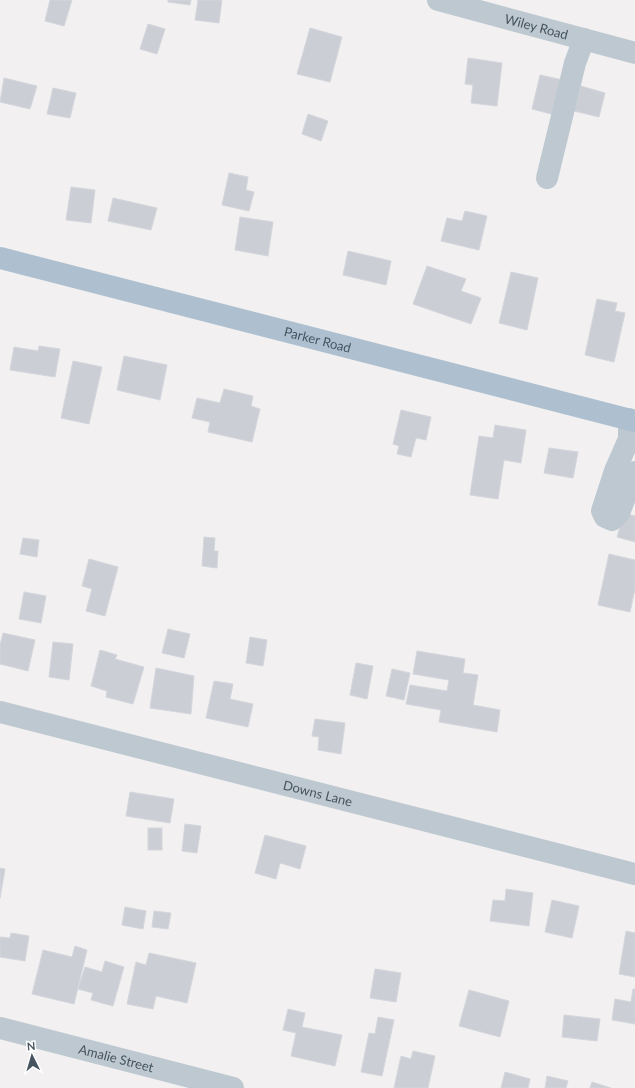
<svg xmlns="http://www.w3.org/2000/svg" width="635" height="1088" font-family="Lato,sans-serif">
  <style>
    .building { fill: #cbcfd5; stroke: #d3d6dc }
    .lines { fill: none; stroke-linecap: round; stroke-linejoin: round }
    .minor { stroke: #bdc8d0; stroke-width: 22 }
    .major { stroke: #aec0d0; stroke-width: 22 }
    .labels { text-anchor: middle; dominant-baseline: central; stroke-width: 4; stroke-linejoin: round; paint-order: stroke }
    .street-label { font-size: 13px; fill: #46545f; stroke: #fff }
  </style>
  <rect width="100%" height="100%" fill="#f2f0f0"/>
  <g class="building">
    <polygon points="50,0 72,0 64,26 45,21"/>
    <polygon points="168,0 191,0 190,5 168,2"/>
    <polygon points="198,0 222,0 219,23 195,20"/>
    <polygon points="148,24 165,29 157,54 140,49"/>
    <polygon points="310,28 342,37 330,82 297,74"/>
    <polygon points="468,58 502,63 497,106 471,103 473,85 465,84"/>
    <polygon points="540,75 563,80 555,115 532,109"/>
    <polygon points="4,78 37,86 30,109 0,102"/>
    <polygon points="581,86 605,93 599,117 574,111"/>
    <polygon points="53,88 76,93 70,118 47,114"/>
    <polygon points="308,114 328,121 321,141 302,134"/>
    <polygon points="229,173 248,177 246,190 254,192 249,211 222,205"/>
    <polygon points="71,187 95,190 91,223 66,220"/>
    <polygon points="113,198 157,208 151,230 108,221"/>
    <polygon points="465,211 487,216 479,250 441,241 447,218 462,221"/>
    <polygon points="240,217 273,222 268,256 235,250"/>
    <polygon points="348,251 391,261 386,285 343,275"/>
    <polygon points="427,266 466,279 461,291 481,298 471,324 413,304"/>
    <polygon points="511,272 538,278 527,330 499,323"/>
    <polygon points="597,299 617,303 615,311 625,313 614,362 585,355"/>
    <polygon points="39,346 60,349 55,377 10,370 14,347 38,351"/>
    <polygon points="124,356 167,365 160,400 117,390"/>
    <polygon points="73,361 102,367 89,424 61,418"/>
    <polygon points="224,389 253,396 251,406 260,409 252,442 208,432 210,422 192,418 197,398 220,403"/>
    <polygon points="401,410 431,417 426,440 416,438 411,457 397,454 399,446 393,444"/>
    <polygon points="495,425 526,430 521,463 504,460 498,499 470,495 479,436 493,438"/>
    <polygon points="549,448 578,452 573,478 544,473"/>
    <polygon points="624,513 635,516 635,542 617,537"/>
    <polygon points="204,537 215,538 214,551 218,551 217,568 202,566"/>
    <polygon points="23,538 39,540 37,557 20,554"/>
    <polygon points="609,554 635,560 635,589 630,612 598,605"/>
    <polygon points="89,559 118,567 105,616 86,611 92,589 82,586"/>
    <polygon points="24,592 46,596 41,623 19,619"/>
    <polygon points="168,629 190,634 184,658 162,653"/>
    <polygon points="3,633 35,640 28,671 0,664 0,645"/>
    <polygon points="250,637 267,640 263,666 246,663"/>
    <polygon points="53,642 73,644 69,680 49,677"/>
    <polygon points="100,650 117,655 115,659 144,667 133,704 106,697 107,691 91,686"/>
    <polygon points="417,651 465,659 463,673 478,675 473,705 500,710 497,732 439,722 441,710 406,704 410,685 447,691 449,680 413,674"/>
    <polygon points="356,663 373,666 367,699 350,695"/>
    <polygon points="156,668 194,676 191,714 150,708"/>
    <polygon points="392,669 410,673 404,700 386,696"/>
    <polygon points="214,681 233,684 230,699 253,704 248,727 206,718"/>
    <polygon points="315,719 345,723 341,754 318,750 319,737 312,736"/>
    <polygon points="130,792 174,799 170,823 126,816"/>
    <polygon points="185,824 201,826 197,853 182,851"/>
    <rect x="148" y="828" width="14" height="22"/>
    <polygon points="265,835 306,846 300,869 280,863 276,879 255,873"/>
    <polygon points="0,868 5,869 0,898"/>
    <polygon points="506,889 533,893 529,926 490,921 493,900 505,901"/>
    <polygon points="552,900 579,906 572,938 545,932"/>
    <polygon points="125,907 146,911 143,929 122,925"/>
    <polygon points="154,911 171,913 168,929 152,927"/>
    <polygon points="626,931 635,933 635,977 619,974"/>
    <polygon points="11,933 29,936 25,961 0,957 0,937 10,938"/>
    <polygon points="75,946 87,950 74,1004 32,994 43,950 72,957"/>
    <polygon points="149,953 196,963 187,1003 156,996 153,1009 127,1004 136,962 146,965"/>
    <polygon points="105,961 124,967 113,1006 91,1000 93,993 78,989 85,967 102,972"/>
    <polygon points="375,969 401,973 396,1002 370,998"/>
    <polygon points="633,989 635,989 635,1024 612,1020 615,999 631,1002"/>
    <polygon points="469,990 509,1001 500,1037 459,1026"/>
    <polygon points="288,1009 305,1013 302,1027 342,1035 335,1066 291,1056 296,1033 283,1030"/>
    <polygon points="564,1015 600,1019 597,1041 562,1037"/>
    <polygon points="378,1017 394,1020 382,1076 361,1072 369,1033 375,1034"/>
    <polygon points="413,1051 435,1056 428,1088 394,1088 401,1056 411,1059"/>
    <polygon points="505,1072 530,1079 528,1088 501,1088"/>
    <polygon points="547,1076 568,1081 566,1088 545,1088"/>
    <polygon points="592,1082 611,1088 590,1088"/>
  </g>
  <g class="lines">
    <g class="minor">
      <path id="s1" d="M438,0L635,53"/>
      <polyline points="547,178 575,63 584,39"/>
      <polyline points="629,419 629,439 615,471 602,511 605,517 612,520 619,513 635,472"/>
      <path id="s2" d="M0,712L635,874"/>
      <path id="s3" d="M0,1028L233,1088"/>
    </g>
    <path class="major" id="s4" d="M0,258L635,421"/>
  </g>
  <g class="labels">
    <g class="street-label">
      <text stroke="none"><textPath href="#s1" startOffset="102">Wiley Road</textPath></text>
      <text stroke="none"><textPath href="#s4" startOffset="328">Parker Road</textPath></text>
      <text stroke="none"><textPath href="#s2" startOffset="328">Downs Lane</textPath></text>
      <text stroke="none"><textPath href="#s3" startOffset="120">Amalie Street</textPath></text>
    </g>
  </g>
  <g transform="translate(32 1056) rotate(355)" stroke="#ffffff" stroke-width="3" paint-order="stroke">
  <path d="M0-3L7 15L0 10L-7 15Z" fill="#46545f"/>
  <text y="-6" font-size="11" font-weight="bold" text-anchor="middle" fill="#46545f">N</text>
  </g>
</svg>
